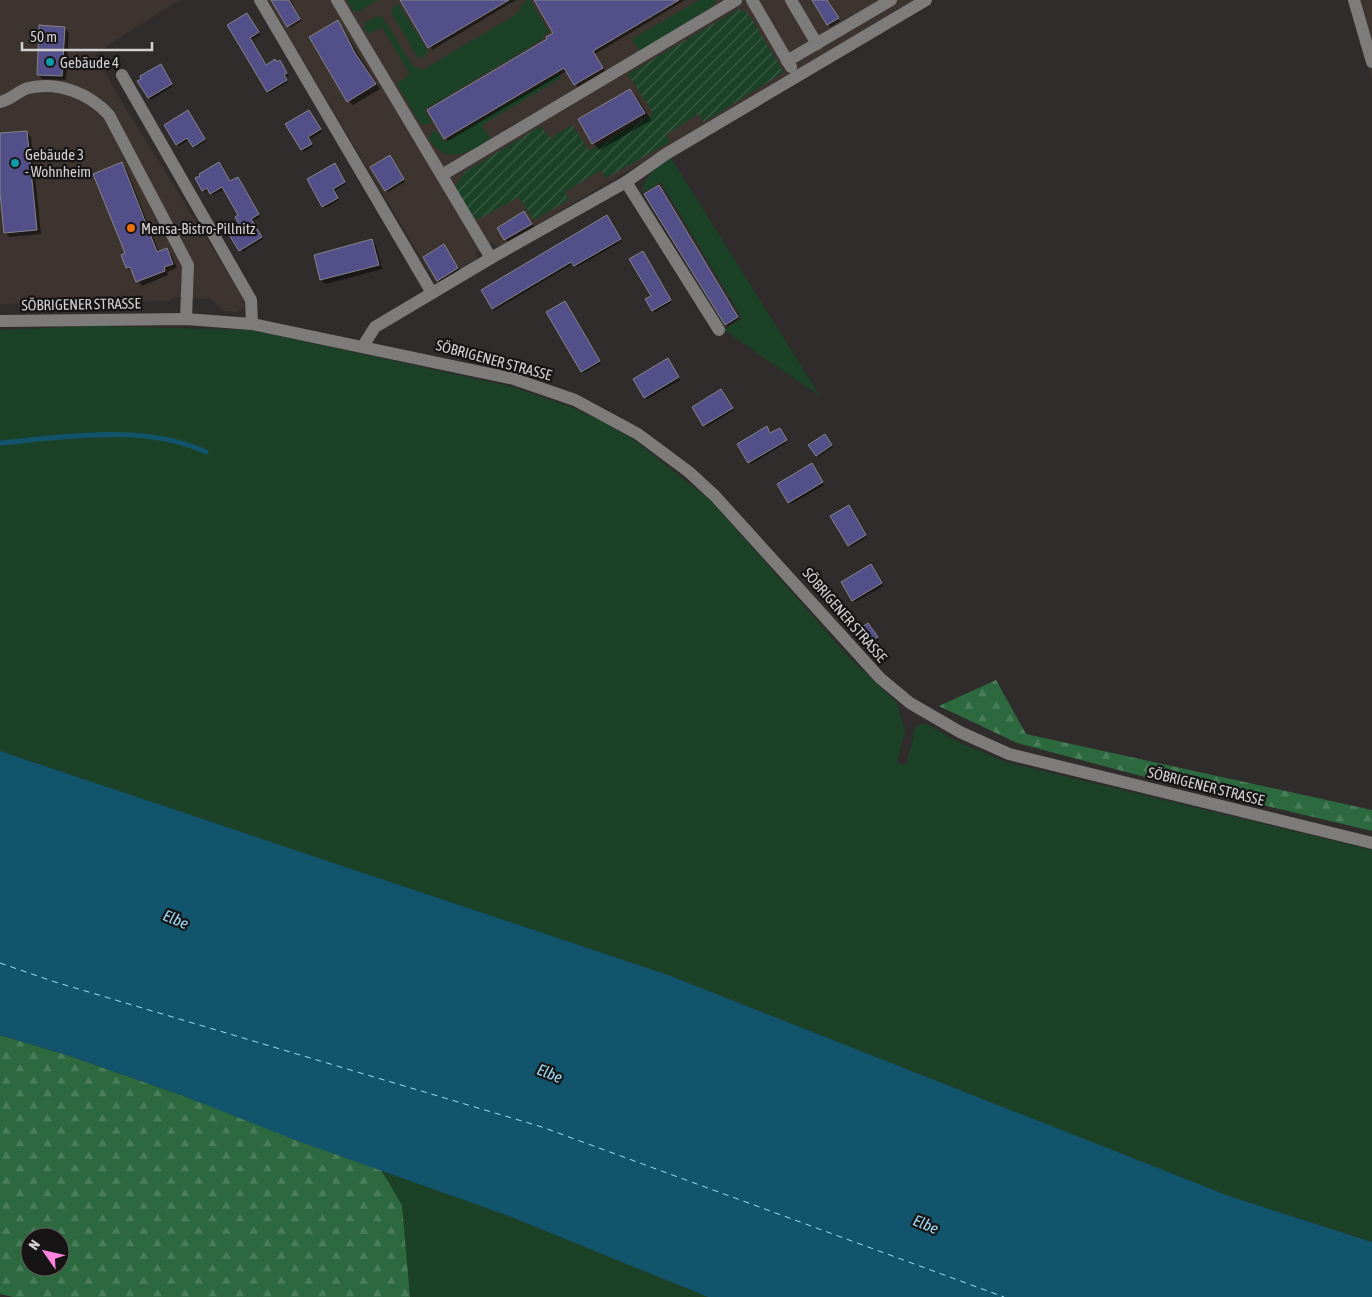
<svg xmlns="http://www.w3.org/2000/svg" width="1372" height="1297" font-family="'Asap Condensed',sans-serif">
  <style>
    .built { fill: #3d3430 }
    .grass { fill: #1b4227 }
    .forest { fill: url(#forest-firs); fill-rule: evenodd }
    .garden { fill: url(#garden-furrows) }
    .water { fill: #12546c }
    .shadow { fill: #0007 }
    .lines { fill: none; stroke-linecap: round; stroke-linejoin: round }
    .stream { stroke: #12546c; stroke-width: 5 }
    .ferry { stroke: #9fdcf8; stroke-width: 1; stroke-dasharray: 6 5; stroke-linecap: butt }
    .building { fill: #535089; stroke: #848487 }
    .minor { stroke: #7d7c7b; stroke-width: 12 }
    .culture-dot { fill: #0f9aa8; stroke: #161414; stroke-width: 2 }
    .food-dot { fill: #e8710a; stroke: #161414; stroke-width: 2 }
    .labels { text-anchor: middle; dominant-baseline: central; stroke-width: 4.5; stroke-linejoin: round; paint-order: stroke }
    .poi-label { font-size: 15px; fill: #d2d0d0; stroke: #161414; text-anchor: start }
    .street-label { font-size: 15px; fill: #d2d0d0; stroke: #161414 }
    .water-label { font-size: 16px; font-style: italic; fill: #9fdcf8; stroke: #161414 }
  </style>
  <defs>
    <pattern id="forest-firs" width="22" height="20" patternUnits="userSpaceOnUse" patternTransform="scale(1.25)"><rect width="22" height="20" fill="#2c693f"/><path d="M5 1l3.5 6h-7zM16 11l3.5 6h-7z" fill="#4a7d5a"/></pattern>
    <pattern id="garden-furrows" width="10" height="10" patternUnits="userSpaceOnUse" patternTransform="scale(1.25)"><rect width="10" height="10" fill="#1b4227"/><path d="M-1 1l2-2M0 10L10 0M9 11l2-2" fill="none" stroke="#3b5c45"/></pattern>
  </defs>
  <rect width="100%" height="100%" fill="#2f2c2b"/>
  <g class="built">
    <polygon points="0,0 179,0 95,54 120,99 243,297 244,308 237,312 224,311 211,299 175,297 168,301 0,304"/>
    <polygon points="267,0 916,0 501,246 496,246 493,242 475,253 478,259 436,283"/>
    <polygon points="1349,0 1372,0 1372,80"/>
  </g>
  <g class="grass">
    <polygon points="347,0 378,0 358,12 353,11"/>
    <polygon points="526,0 530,0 549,32 542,37 543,39 424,110 432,123 421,125 397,84 410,74 382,27 368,34 364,28 366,22 381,15 412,65 422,70 517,14"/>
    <polygon points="699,0 715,0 715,5 640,51 632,39"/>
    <polygon points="398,3 428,51 423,58 417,56 392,14 392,9"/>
    <path d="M559,74L561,78L482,125L491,140C468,152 449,166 429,140L430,135L436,130L444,142Z"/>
    <path d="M671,158L820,396L724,330L742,318L661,182L642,193C643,177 658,166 671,158Z"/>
    <polygon points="96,326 251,330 509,386 571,407 605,423 634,440 710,500 847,655 897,703 905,731 897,763 906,765 913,740 914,730 920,724 927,724 956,741 1006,762 1372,850 1372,1242 1229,1196 668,975 0,751 0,330"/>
    <polygon points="381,1170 506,1215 708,1297 410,1297 402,1205"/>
  </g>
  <g class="forest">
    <polygon points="996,680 1026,734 1372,810 1372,831 1145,777 1017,743 939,706"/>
    <path d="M0,1035L67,1055L181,1095L381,1170L402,1205L410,1297H13L0,1294ZM30,1237H60V1267H30Z"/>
  </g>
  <polygon class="garden" points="737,10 743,10 749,15 784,72 704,122 698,114 666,135 670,142 606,178 601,170 565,192 569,200 534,220 519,197 477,220 474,218 457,191 456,185 465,172 541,126 550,138 572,125 589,151 653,113 628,74"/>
  <polygon class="water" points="0,751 668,975 1229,1196 1372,1242 1372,1297 708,1297 506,1215 295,1140 181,1095 67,1055 0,1035"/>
  <g class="shadow">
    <polygon points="273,0 291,0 301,21 290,28"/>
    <polygon points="408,0 516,0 432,50 403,3"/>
    <polygon points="535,0 685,0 595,54 605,71 578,87 567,71 448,141 429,111 548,40 555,33"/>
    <polygon points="813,0 827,0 840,21 830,27"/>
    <polygon points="247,14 260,35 251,40 266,66 281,64 288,75 285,77 288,82 269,93 228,25"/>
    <polygon points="338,21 380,89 353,105 348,101"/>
    <polygon points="65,28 69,33 66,80 42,79 38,74"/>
    <polygon points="162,68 173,86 151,100 139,82"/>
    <polygon points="630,90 637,97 651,120 600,150 593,143"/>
    <polygon points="190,113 206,141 195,148 190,139 179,146 177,144"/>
    <polygon points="311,114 322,132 309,139 313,146 304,152 286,124"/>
    <polygon points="27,133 31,137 41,234 10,237 5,233 0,180 0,134"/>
    <polygon points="391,159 405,182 388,192 386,190"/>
    <polygon points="122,164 126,168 159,252 167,249 171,254 177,268 167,272 168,275 142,286 133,272 127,268"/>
    <polygon points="336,166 346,184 334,191 339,200 325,208 308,179"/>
    <polygon points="197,179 231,182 239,180 260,217 252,221 263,239 242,252 239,215 225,189 213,195 209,189 205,192 203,190"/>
    <polygon points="660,188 739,319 728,326 646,194"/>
    <polygon points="524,213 535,228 510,244 505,239"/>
    <polygon points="609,218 622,241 577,267 574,263 495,310 493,308"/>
    <polygon points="371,241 376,245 382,269 326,284 321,280 315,256"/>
    <polygon points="444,246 462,273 443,284 438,280"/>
    <polygon points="644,254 672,302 655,312 653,310"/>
    <polygon points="567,305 601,363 584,373 582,371"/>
    <polygon points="669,362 680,380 647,399 645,397"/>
    <polygon points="723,392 734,410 706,427 693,407"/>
    <polygon points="768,430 771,434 781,431 788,442 751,464 739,445"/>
    <polygon points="826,437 833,447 818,457 817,455"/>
    <polygon points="814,467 824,485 791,504 789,502"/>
    <polygon points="851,508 867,537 851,547 849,545"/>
    <polygon points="873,568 883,586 855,602 853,600"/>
    <polygon points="870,626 879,640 869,646 868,644"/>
  </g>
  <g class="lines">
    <path class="stream" d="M0,443C17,442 33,439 50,438C102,433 158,430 206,452"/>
    <polyline class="ferry" points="0,963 55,982 542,1127 1004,1297"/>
  </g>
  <g class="building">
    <polygon points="271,0 289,0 300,19 287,27"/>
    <polygon points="400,0 509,0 428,48"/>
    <polygon points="534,0 679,0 593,51 603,68 574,85 564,68 444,139 427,110 547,39 546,37 553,33"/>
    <polygon points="812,0 827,0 839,18 827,25"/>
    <polygon points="247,13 259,32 250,38 266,65 275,59 277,62 280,60 287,73 284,75 287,80 267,92 227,25"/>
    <polygon points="338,20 355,53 376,84 347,102 309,37"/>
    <polygon points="39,25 65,27 62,76 37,75"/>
    <polygon points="161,64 172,84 148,98 137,81 141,79 140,76"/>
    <polygon points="630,89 645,113 592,144 578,119"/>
    <polygon points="188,110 205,139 193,147 187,138 176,145 164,125"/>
    <polygon points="309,110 321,129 308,137 312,144 301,150 285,124"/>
    <polygon points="27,131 37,230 4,233 0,193 0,133"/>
    <polygon points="390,155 404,179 385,191 370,167"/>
    <polygon points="122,162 157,252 167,248 173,264 164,267 165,271 136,282 130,267 126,268 121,255 125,253 93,174"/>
    <polygon points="219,162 230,181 238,177 259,214 251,219 262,237 239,251 228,233 240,226 235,217 238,215 222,187 210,194 207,188 202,191 195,178 200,176 199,174"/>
    <polygon points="335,163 345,182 333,189 338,198 322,207 307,179"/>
    <polygon points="659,185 738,317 725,325 644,194"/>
    <polygon points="524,211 532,224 504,240 497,228"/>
    <polygon points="607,215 621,239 574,266 571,262 492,309 481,290"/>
    <polygon points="372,239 379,265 320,280 314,255"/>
    <polygon points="444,244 458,268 437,281 423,257"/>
    <polygon points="643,251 671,300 652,311 645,299 651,296 629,259"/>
    <polygon points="565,301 600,361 581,372 546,312"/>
    <polygon points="668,358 679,377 644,398 633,379"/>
    <polygon points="721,389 733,408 703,426 692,407"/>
    <polygon points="767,426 770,433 780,428 787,440 748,463 737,444"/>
    <polygon points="825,434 832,445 816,456 808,445"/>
    <polygon points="812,463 823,482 788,503 777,484"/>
    <polygon points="849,505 866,535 848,546 830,516"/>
    <polygon points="871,564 882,583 852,601 841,582"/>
    <polygon points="868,623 878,637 867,645 857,631"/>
  </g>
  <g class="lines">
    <g class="minor">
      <polyline points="260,0 432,293"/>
      <polyline points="337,0 491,258"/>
      <polyline points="752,0 791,67"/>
      <polyline points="791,0 817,44"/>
      <polyline points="1354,0 1372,62"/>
      <polyline points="787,61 891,0"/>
      <polyline points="122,75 251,300 252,324"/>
      <path d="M0,102C11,100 18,91 28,88C58,81 89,93 109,115L188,265L186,319"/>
      <polyline points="442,175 736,0"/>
      <polyline points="626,182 719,330"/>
      <polyline points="0,321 186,319 252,324 514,379 575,400 638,434 689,472 715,496 880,678 910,703 960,732 1009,754 1372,843"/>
      <polyline points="363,346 375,327 491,258 626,182 666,154 926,0"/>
    </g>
  </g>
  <g class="culture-dot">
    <circle cx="50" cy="62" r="5"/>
    <circle cx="15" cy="163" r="5"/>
  </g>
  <circle class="food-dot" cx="131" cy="228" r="5"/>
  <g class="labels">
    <g class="poi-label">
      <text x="60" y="62">Gebäude 4</text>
      <text x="25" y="154">Gebäude 3<tspan x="25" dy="17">- Wohnheim</tspan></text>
      <text x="141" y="228">Mensa-Bistro-Pillnitz</text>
    </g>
    <g class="street-label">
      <text transform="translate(81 304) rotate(-1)">SÖBRIGENER STRASSE</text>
      <text transform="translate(494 360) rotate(15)">SÖBRIGENER STRASSE</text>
      <text transform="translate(845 615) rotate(49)">SÖBRIGENER STRASSE</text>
      <text transform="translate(1206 786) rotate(14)">SÖBRIGENER STRASSE</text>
    </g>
    <g class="water-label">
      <text transform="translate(176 919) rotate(23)">Elbe</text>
      <text transform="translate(550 1073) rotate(22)">Elbe</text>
      <text transform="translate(926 1224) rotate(23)">Elbe</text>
    </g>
  </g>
  <g transform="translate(45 1252) rotate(304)"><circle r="24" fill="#161414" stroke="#615f5f"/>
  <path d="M0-4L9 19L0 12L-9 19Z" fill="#fe85df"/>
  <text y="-8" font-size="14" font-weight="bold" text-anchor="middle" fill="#d2d0d0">N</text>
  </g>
  <path d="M22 42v8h130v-8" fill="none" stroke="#d2d0d0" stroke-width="2.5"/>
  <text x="30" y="42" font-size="15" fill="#d2d0d0" stroke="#161414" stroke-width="4" paint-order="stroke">50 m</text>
</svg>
